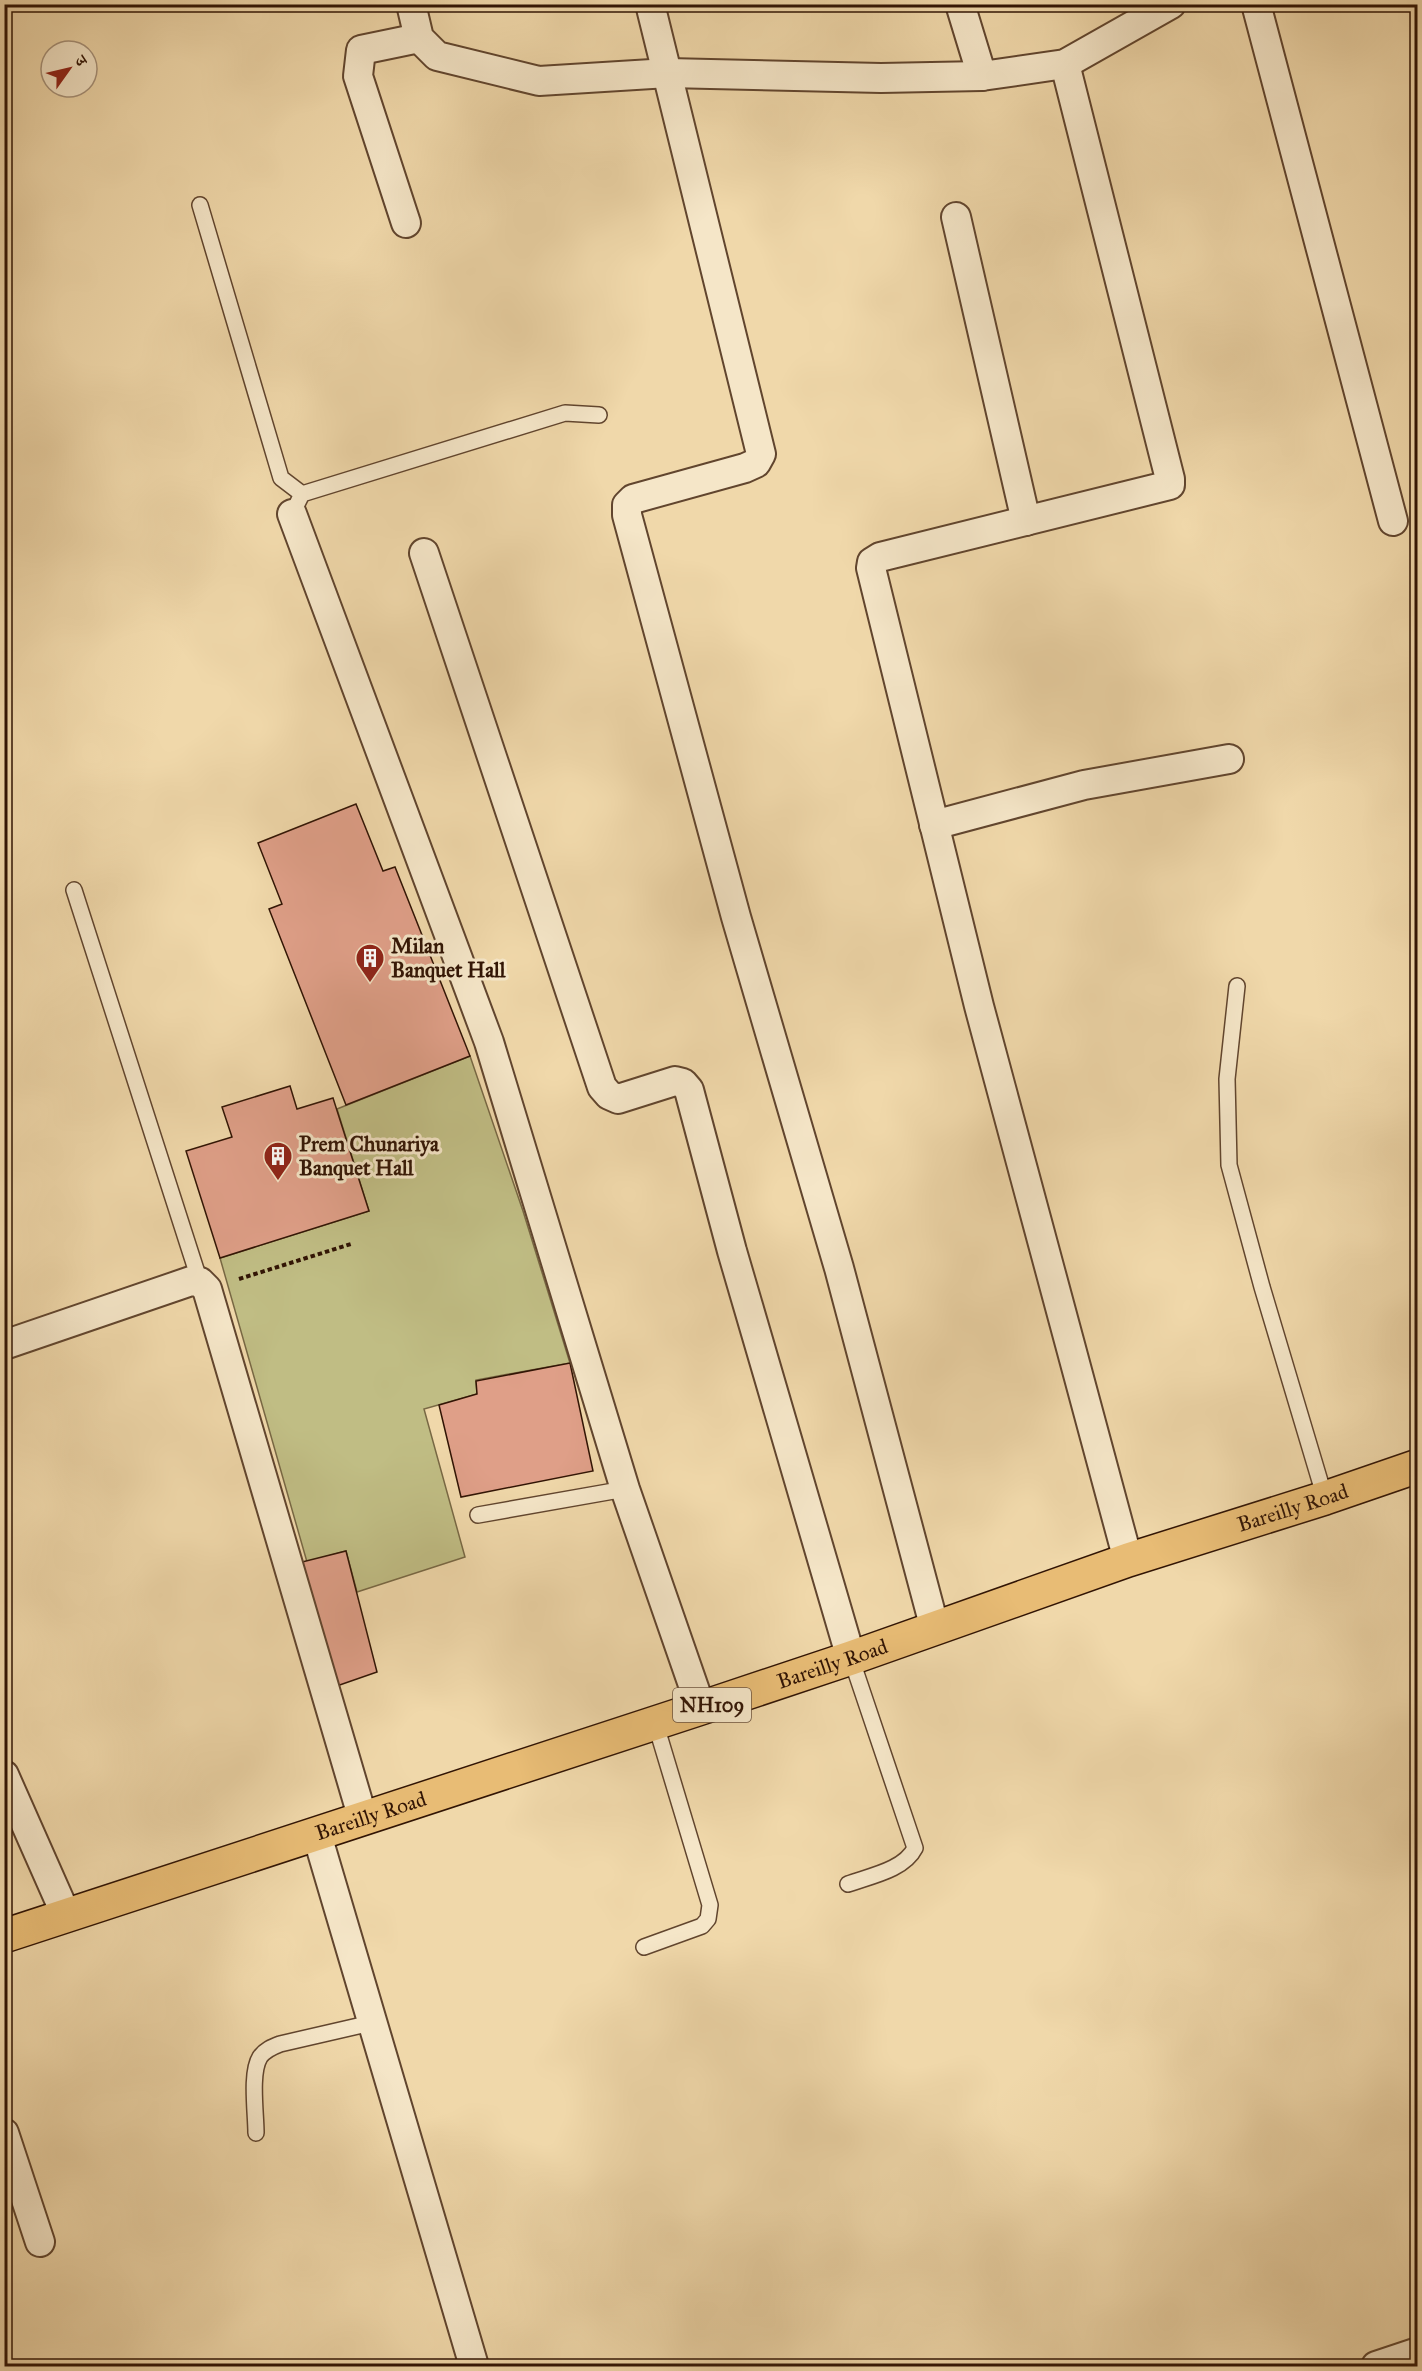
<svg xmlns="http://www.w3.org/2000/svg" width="1422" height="2371" font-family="'IM FELL Great Primer','Noto Serif Devanagari',serif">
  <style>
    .green { fill: #c0bd84; stroke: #786844; stroke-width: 1.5 }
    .building { fill: #df9f88; stroke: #311404; stroke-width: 1.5 }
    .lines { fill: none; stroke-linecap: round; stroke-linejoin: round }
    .service-casing { stroke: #61452e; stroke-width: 18 }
    .minor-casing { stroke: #61452e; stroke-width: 32 }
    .trunk-casing { stroke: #311404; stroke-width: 36 }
    .path { stroke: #311404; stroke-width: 4; stroke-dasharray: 4.5 3; stroke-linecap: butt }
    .service { stroke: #f5e6c8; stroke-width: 15 }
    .minor { stroke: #f5e6c8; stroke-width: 28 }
    .trunk { stroke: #e8bc75; stroke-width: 33 }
    .labels { text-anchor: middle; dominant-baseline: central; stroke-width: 6; stroke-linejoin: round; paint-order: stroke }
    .shield { fill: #f5e6c8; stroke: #6c533f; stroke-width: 1.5 }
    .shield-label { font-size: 20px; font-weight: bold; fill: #311404 }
    .poi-label { font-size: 21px; font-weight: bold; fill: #311404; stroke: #f5e6c8; text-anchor: start }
    .street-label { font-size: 21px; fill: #311404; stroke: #f5e6c8 }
  </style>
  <rect width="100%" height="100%" fill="#f0d8aa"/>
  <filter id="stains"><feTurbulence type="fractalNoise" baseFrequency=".00333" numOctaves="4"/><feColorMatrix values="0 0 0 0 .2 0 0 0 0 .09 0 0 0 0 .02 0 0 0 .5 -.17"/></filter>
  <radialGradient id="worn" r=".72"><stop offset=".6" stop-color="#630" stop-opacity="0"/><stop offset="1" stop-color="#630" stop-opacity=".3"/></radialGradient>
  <polygon class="green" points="470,1056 523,1211 570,1363 476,1380 477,1394 424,1409 465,1557 357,1592 346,1551 307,1562 220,1258 369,1211 337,1109"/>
  <g class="building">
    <polygon points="356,804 383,871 395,867 470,1056 346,1105 269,909 282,904 258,843"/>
    <polygon points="290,1086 297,1109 333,1098 369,1211 220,1258 186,1151 232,1137 222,1107"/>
    <polygon points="570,1363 593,1471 461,1497 439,1405 477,1394 476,1381"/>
    <polygon points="346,1551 377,1672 331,1688 298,1563"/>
  </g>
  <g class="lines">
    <g class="service-casing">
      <g id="service">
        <polyline points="200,205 281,478 302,494"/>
        <polyline points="292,514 302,494 565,413 599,415"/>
        <polyline points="74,890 200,1282"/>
        <polyline points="1237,986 1227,1079 1229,1165 1262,1287 1325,1498"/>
        <polyline points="478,1515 625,1489"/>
        <path d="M848,1884C870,1876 904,1870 915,1848L851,1658"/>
        <polyline points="644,1947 702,1926 708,1919 710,1905 655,1722"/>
        <path d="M256,2133C256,2113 250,2073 260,2057C265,2050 272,2047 280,2044L371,2023"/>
      </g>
    </g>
    <g class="minor-casing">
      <g id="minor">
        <polyline points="411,4 419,38 437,56 539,81 668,73 881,78 982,76 1065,64 1171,4"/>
        <polyline points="650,4 761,454 756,463 745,468 633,499 627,505 627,515 736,917 839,1268 935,1629"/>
        <polyline points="960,4 982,76"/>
        <polyline points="1256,4 1393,521"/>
        <polyline points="1065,64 1170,479 1170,485 880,557 872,562 871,568 979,1006 1128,1560"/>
        <polyline points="956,217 1026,521"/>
        <polyline points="406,223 358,76 361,50 419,38"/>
        <polyline points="292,514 489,1042 625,1489 701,1708"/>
        <polyline points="424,553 602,1087 609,1095 618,1099 675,1081 683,1083 689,1090 732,1251 851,1658"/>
        <polyline points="934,825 1084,785 1229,759"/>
        <polyline points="4,1345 191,1281 200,1282 207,1289 363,1819"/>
        <polyline points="4,1775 66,1915"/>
        <polyline points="317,1835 474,2366"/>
        <polyline points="4,2133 40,2242"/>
        <polyline points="1376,2366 1418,2352"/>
      </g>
    </g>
    <g class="trunk-casing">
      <g id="trunk">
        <path id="s1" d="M4,1936L701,1708L851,1658L1128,1560L1325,1498L1418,1466"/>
      </g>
    </g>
    <polyline class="path" points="239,1279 351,1244"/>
    <use href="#service" class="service"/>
    <use href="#minor" class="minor"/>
    <use href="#trunk" class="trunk"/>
  </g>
  <defs>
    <g id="building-pin" transform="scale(1.5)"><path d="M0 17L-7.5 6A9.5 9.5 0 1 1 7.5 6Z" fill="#8f2418" stroke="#f5e6c8"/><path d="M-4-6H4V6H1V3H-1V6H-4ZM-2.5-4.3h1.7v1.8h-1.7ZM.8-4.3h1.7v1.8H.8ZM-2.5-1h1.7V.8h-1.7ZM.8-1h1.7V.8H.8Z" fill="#fff"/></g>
  </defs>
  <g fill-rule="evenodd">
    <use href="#building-pin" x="370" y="958"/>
    <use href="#building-pin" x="278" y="1156"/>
  </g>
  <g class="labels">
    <rect class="shield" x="673" y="1688" width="78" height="34" rx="4.5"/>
    <g class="shield-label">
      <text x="712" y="1705">NH109</text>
    </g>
    <g class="poi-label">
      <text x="391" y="946">Milan<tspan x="391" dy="24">Banquet Hall</tspan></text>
      <text x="299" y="1144">Prem Chunariya<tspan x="299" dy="24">Banquet Hall</tspan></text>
    </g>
    <g class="street-label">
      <text stroke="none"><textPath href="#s1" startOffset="1358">Bareilly Road</textPath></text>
      <text stroke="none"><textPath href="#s1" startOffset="872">Bareilly Road</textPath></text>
      <text stroke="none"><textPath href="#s1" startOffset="386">Bareilly Road</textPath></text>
    </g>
  </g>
  <rect width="1422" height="2371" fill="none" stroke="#f0d8aa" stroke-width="24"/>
  <rect x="6" y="6" width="1410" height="2359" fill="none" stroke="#311404" stroke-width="3"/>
  <rect x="12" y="12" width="1398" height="2347" fill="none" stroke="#311404" stroke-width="1.5"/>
  <g transform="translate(69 69) rotate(56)"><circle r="28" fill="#f5e6c8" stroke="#a7927a" stroke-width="1.5"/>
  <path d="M0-4.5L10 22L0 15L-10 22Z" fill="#8f2418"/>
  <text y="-9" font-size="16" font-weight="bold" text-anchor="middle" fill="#311404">उ</text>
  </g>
  <rect width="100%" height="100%" filter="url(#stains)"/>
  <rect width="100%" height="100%" fill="url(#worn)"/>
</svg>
